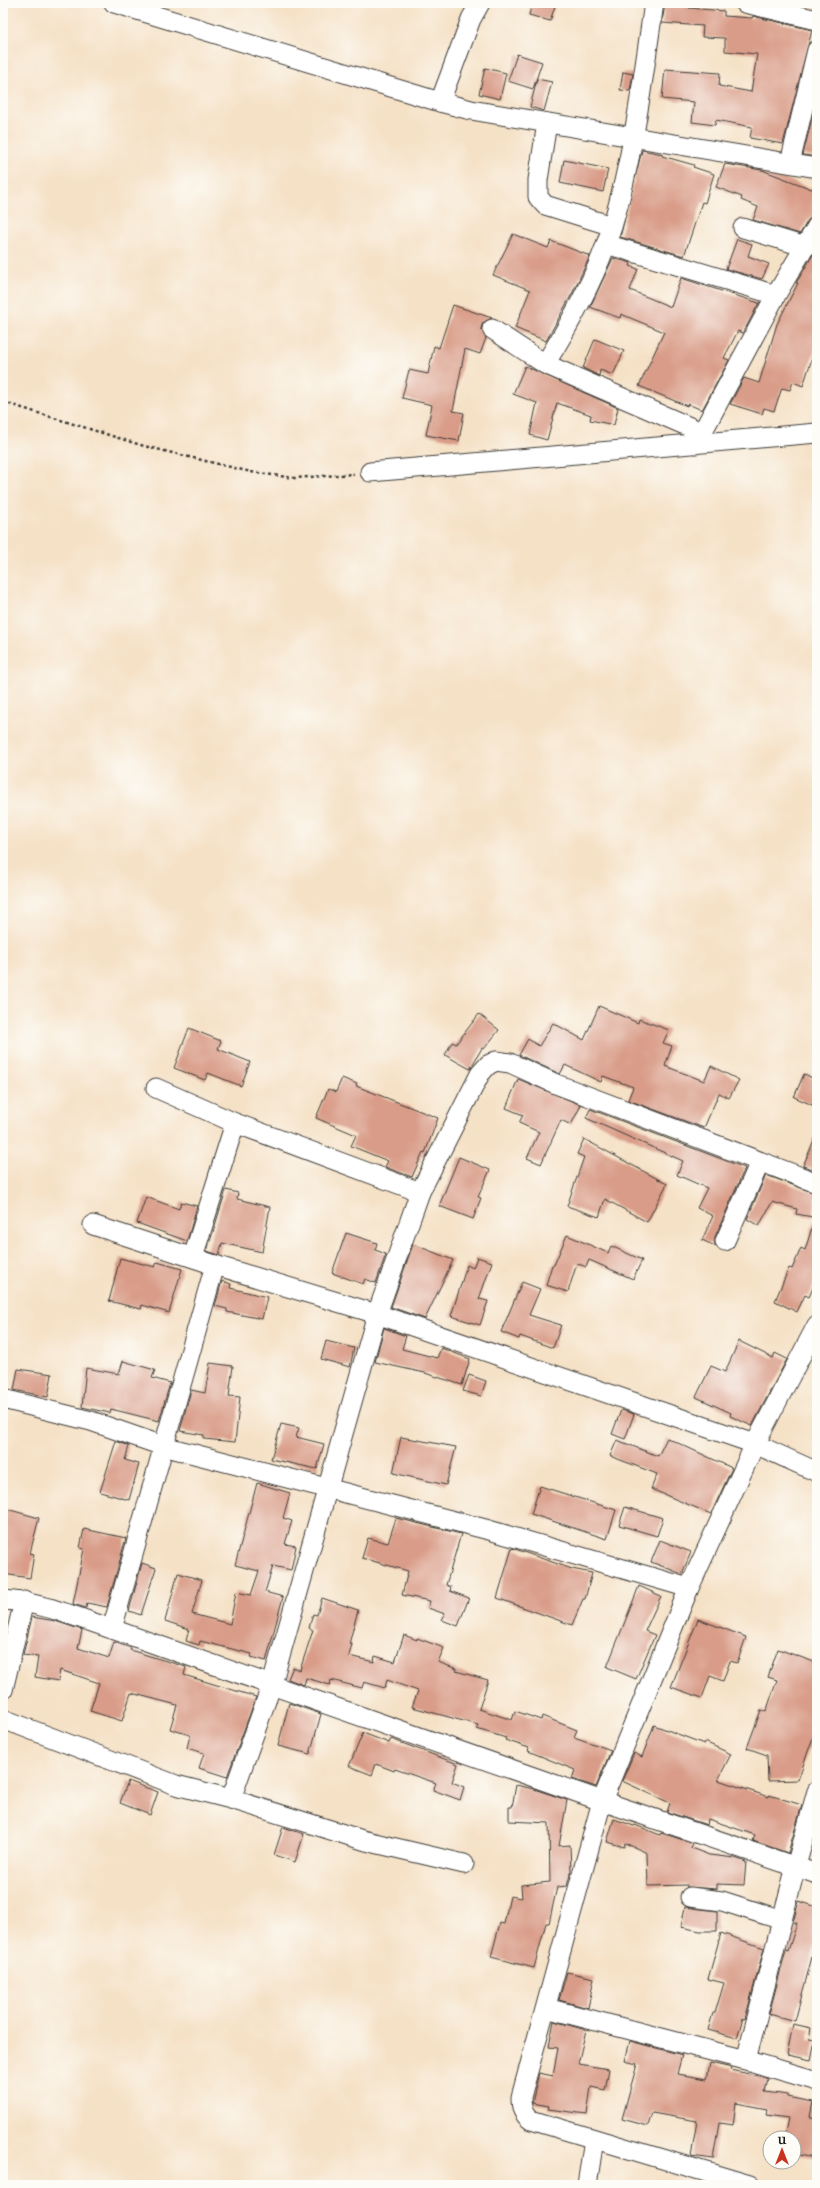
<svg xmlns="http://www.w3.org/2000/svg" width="820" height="2188" font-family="'IM FELL French Canon',serif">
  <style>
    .building { fill: #d99c88 }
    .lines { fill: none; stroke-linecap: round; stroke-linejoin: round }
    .minor-casing { stroke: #3d3a36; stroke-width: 21 }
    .path { stroke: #3d3a36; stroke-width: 2.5; stroke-dasharray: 3 3; stroke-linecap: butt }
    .minor { stroke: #fff; stroke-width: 19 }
  </style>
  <rect width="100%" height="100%" fill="#fdfcf7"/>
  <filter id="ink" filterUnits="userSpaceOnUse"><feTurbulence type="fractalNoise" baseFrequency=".025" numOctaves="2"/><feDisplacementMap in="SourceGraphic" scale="8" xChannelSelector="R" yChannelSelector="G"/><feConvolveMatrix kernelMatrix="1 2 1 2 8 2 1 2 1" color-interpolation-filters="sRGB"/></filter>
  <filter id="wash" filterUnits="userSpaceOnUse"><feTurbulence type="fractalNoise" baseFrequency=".012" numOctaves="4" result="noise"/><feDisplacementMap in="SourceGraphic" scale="16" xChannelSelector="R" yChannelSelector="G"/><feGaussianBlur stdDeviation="0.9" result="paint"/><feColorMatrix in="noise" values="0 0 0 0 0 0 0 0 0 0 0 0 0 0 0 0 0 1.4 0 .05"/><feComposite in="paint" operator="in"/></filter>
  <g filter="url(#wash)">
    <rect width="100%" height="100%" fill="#f5e1c6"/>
    <g id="blocks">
      <g class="building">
        <polygon points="532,3 556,3 550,21 529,15"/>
        <polygon points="665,3 690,3 689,8 724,11 724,16 752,18 753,16 812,30 783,144 750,138 752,127 716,120 715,125 692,122 694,102 662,99 665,69 720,73 719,86 751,92 757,54 725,51 725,38 702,37 703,26 662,23"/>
        <polygon points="517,54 542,62 533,89 508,81"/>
        <polygon points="485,68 506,73 500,99 479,94"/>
        <polygon points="623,72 633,74 630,91 620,90"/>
        <polygon points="537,79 552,82 544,111 530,107"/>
        <polygon points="817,97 817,157 803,155"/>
        <polygon points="642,150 662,154 662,156 694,165 693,167 714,174 705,203 702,202 684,256 620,237"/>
        <polygon points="564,160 608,169 603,192 560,183"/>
        <polygon points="725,164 762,170 817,191 817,208 814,216 808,220 800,234 753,220 758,207 741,200 742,197 716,187"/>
        <polygon points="513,234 548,248 551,241 590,256 573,292 546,341 515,328 530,290 493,275"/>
        <polygon points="737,239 752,244 748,256 769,264 762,279 726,269"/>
        <polygon points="817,248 817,343 803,386 793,382 790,390 782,388 774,411 764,408 762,414 730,404 744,378 759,383 777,324 798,283 796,283"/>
        <polygon points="613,258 631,263 630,266 638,269 630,290 671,307 681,278 759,303 743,333 738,331 724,358 729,360 702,410 688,404 687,406 639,386 664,332 621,314 620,318 590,307"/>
        <polygon points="453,305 492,318 483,323 481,328 486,338 480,354 465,349 453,411 464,413 459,441 426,435 432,405 402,398 409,370 428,374 434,346 439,348"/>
        <polygon points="595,339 624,351 613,375 600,370 599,376 583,368"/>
        <polygon points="525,366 618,408 614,425 590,420 591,415 557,403 547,440 530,435 537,403 513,394"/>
        <polygon points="599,1006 638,1023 639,1019 669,1030 663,1043 672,1046 665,1066 704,1081 711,1066 739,1080 729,1098 719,1093 704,1128 628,1100 633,1087 603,1076 601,1082 565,1065 560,1074 519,1055 528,1039 539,1046 553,1023 584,1040"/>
        <polygon points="479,1014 499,1030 484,1049 482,1048 470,1069 445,1055 452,1042 456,1044"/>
        <polygon points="189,1028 221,1041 218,1049 250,1062 241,1086 208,1073 205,1080 174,1068"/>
        <polygon points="804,1074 817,1080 817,1107 794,1097"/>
        <polygon points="342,1078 357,1084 356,1086 438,1118 425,1153 423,1152 412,1177 385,1167 388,1161 351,1146 356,1135 316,1118 328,1089 336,1092"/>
        <polygon points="518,1079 581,1105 571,1125 561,1120 541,1164 527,1158 539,1132 519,1123 523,1115 506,1108"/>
        <polygon points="590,1109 745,1168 715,1237 715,1246 702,1240 713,1216 697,1208 707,1188 677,1175 683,1161 586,1118"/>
        <polygon points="817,1133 817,1171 803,1166"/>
        <polygon points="584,1139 667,1184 647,1222 605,1199 599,1217 567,1206 584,1157 577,1154"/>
        <polygon points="459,1157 490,1170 478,1197 481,1198 473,1219 439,1206"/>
        <polygon points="766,1175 817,1194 813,1217 796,1214 797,1209 772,1202 759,1226 747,1219"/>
        <polygon points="226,1190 238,1193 237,1199 270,1207 262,1252 222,1243 219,1255 207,1251"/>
        <polygon points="146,1197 179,1209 181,1202 197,1206 187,1241 137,1223"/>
        <polygon points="814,1221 817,1222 817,1279 809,1297 805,1295 797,1312 775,1301 789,1268 792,1269 801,1248 805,1250"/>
        <polygon points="346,1233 377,1243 375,1250 386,1254 376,1283 365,1279 363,1284 332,1273"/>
        <polygon points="567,1235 608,1253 611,1246 642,1260 633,1279 589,1260 586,1267 577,1263 568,1292 546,1285 552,1265 554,1265"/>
        <polygon points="413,1244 453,1260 425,1319 391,1307"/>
        <polygon points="477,1257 492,1262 479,1299 488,1301 480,1325 451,1316 467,1265 473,1268"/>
        <polygon points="120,1258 155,1267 157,1262 182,1269 169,1313 142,1305 141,1309 109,1301"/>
        <polygon points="222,1281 231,1284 230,1288 267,1297 262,1319 227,1312 227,1309 215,1306"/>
        <polygon points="522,1282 540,1289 529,1315 561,1325 553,1348 520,1336 519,1339 501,1332"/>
        <polygon points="384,1328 406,1336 402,1349 437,1358 441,1348 470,1359 462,1385 425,1373 375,1362"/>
        <polygon points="326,1341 354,1348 350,1367 321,1359"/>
        <polygon points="739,1341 773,1358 775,1353 787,1359 752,1426 730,1416 731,1413 696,1397 711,1366 725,1372"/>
        <polygon points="123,1361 155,1370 152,1378 170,1383 159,1421 111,1409 110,1413 82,1407 86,1368 119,1374"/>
        <polygon points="210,1363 233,1366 229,1396 240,1397 235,1442 204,1439 204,1435 180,1431 191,1390 205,1393"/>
        <polygon points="18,1369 52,1374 48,1397 14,1390"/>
        <polygon points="469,1375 486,1381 481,1396 463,1391"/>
        <polygon points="621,1410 634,1414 625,1439 612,1434"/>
        <polygon points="281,1424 299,1428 296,1437 324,1444 317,1469 271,1459"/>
        <polygon points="401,1437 456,1447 446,1485 393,1473"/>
        <polygon points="667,1438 732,1468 711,1514 651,1489 657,1474 610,1456 617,1440 658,1456"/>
        <polygon points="116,1441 129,1446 125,1460 139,1464 129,1500 100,1492"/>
        <polygon points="257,1483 290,1493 283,1518 292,1521 285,1544 296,1546 291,1570 273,1566 265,1592 283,1597 266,1661 251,1657 252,1654 200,1641 199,1645 186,1641 189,1629 165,1621 178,1573 202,1580 192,1614 230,1624 236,1592 251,1595 259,1571 235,1565"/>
        <polygon points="540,1486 616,1510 607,1539 531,1514"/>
        <polygon points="625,1507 663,1518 657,1536 619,1525"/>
        <polygon points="3,1508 39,1518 30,1553 34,1554 30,1578 3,1574"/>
        <polygon points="396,1518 461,1534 446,1585 451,1587 450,1591 469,1598 458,1626 442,1620 445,1614 428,1608 430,1601 402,1595 408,1571 362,1558 368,1538 388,1543"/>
        <polygon points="84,1529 126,1538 107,1607 87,1603 86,1608 73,1604 84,1549 80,1548"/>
        <polygon points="660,1540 691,1552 682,1574 651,1562"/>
        <polygon points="512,1548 572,1569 592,1573 585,1599 583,1599 572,1625 497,1598"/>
        <polygon points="142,1563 156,1568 141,1615 129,1611"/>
        <polygon points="639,1586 661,1596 645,1631 655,1635 636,1679 607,1667"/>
        <polygon points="322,1598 358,1610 349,1644 352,1644 349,1656 374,1662 375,1656 395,1662 404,1635 417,1640 417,1638 444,1648 438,1662 457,1669 456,1671 488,1680 479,1709 512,1720 515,1711 541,1720 542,1716 577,1730 574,1737 611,1750 596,1787 572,1779 575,1770 528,1751 529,1748 505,1740 506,1738 477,1729 478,1725 412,1707 418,1691 387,1680 385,1688 364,1682 362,1688 331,1680 330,1685 306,1678 304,1685 288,1679 293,1667 300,1670 313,1630 309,1628 313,1614 317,1615"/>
        <polygon points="32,1617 55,1621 82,1630 78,1648 109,1658 114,1642 131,1648 130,1650 186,1667 184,1675 256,1697 227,1777 199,1768 204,1753 187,1748 190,1735 170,1729 177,1705 131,1693 122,1721 90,1711 99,1683 60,1670 58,1681 35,1677 38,1657 23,1655"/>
        <polygon points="698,1619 746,1637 737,1663 730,1661 723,1681 710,1676 702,1698 671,1687"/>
        <polygon points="778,1649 817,1663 817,1713 813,1725 817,1726 798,1780 768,1781 767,1755 747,1748 761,1710 766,1712 777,1680 768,1677"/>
        <polygon points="289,1703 321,1714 310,1754 278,1746"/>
        <polygon points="654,1725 704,1744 705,1742 731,1754 718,1780 769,1797 769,1795 802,1805 788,1853 753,1841 755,1835 708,1819 707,1825 667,1812 670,1803 622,1781 634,1753 642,1757"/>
        <polygon points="363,1733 389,1743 391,1739 458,1764 452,1782 464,1787 460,1800 433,1790 436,1783 395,1769 394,1771 376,1764 372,1775 349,1766"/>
        <polygon points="128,1781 158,1792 150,1815 120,1803"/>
        <polygon points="516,1785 534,1789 567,1800 559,1846 570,1845 571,1871 567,1886 557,1887 549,1923 546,1923 534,1968 491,1957 500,1923 504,1924 510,1896 522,1898 521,1885 550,1882 549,1823 509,1821 509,1807 512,1807"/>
        <polygon points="614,1819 634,1826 635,1825 660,1835 661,1833 693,1843 691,1848 709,1855 735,1858 746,1862 744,1885 717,1884 717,1889 687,1887 687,1885 648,1886 647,1853 625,1843 624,1847 607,1842"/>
        <polygon points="283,1827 304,1834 295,1862 274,1855"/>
        <polygon points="799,1901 817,1907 817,1938 795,2021 769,2014 786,1950 788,1951 797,1923 793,1922"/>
        <polygon points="685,1907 717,1911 717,1931 700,1931 681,1927"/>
        <polygon points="721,1933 764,1948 745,2019 743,2018 737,2038 708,2030 713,2013 715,2013 724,1983 708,1979"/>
        <polygon points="567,1972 594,1978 588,2008 559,2000"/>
        <polygon points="554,2021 586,2030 578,2064 609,2069 605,2090 591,2087 587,2114 548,2109 549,2106 532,2103 539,2073 553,2076 558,2048 549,2047"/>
        <polygon points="793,2024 811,2028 809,2039 815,2040 811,2060 787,2055"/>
        <polygon points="630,2041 682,2055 677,2074 707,2079 710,2063 732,2068 731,2070 768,2078 765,2092 788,2095 788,2097 813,2102 810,2117 817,2118 815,2158 794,2154 794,2138 784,2138 788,2118 766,2115 767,2109 736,2103 733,2125 719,2123 713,2159 691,2156 697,2121 652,2113 648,2126 622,2119 637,2064 625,2061"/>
      </g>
    </g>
  </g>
  <g filter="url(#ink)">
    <use href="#blocks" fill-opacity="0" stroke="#3d3a36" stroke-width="1"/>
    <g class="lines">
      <g class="minor-casing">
        <g id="minor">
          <polyline points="114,3 440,102 471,110 817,168"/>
          <polyline points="745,3 817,20"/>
          <polyline points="440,102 471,19 480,3"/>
          <polyline points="547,123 538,180 538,197 545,205 612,226"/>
          <polyline points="790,163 817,50"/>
          <polyline points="743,228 806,247"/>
          <polyline points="606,244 776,295"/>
          <polyline points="492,329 545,364 701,432"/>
          <path d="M545,364C572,321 597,275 612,227C634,154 643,78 654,3"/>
          <polyline points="696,444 776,295 817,226"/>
          <polyline points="370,472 817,433"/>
          <polyline points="156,1088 235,1123 420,1192"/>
          <polyline points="93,1225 215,1265 377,1314 420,1192 480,1074 488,1065 496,1061 510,1063 556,1084 817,1183"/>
          <polyline points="725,1241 760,1162"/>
          <polyline points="193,1257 235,1123"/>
          <polyline points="3,1399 91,1421 163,1446 489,1530 689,1588"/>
          <path d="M3,1600C41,1602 76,1617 112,1629L602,1801L817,1874"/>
          <polyline points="112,1629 215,1265"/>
          <polyline points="3,1690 24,1601"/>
          <polyline points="3,1719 176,1785 231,1799 272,1684 377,1314 755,1444 817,1472"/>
          <polyline points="231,1799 366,1841 464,1864"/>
          <polyline points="690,1897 722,1901 782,1920"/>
          <polyline points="546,2008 746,2060 817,2081"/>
          <polyline points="746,2060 796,1866 817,1791"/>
          <polyline points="587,2185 594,2139"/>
          <path d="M750,2185L531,2120C523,2114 521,2108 521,2097L602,1801L689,1588L755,1444L817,1325"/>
        </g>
      </g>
      <polyline class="path" points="3,402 144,446 251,472 294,478 354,474"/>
      <use href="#minor" class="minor"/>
    </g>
  </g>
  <rect width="820" height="2188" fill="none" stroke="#fdfcf7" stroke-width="16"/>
  <g transform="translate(782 2150)"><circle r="19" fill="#fdfcf7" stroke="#a3a29f"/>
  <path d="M0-3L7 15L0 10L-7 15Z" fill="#c8321e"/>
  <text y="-6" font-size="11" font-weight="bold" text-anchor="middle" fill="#1c1c1c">U</text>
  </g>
</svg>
